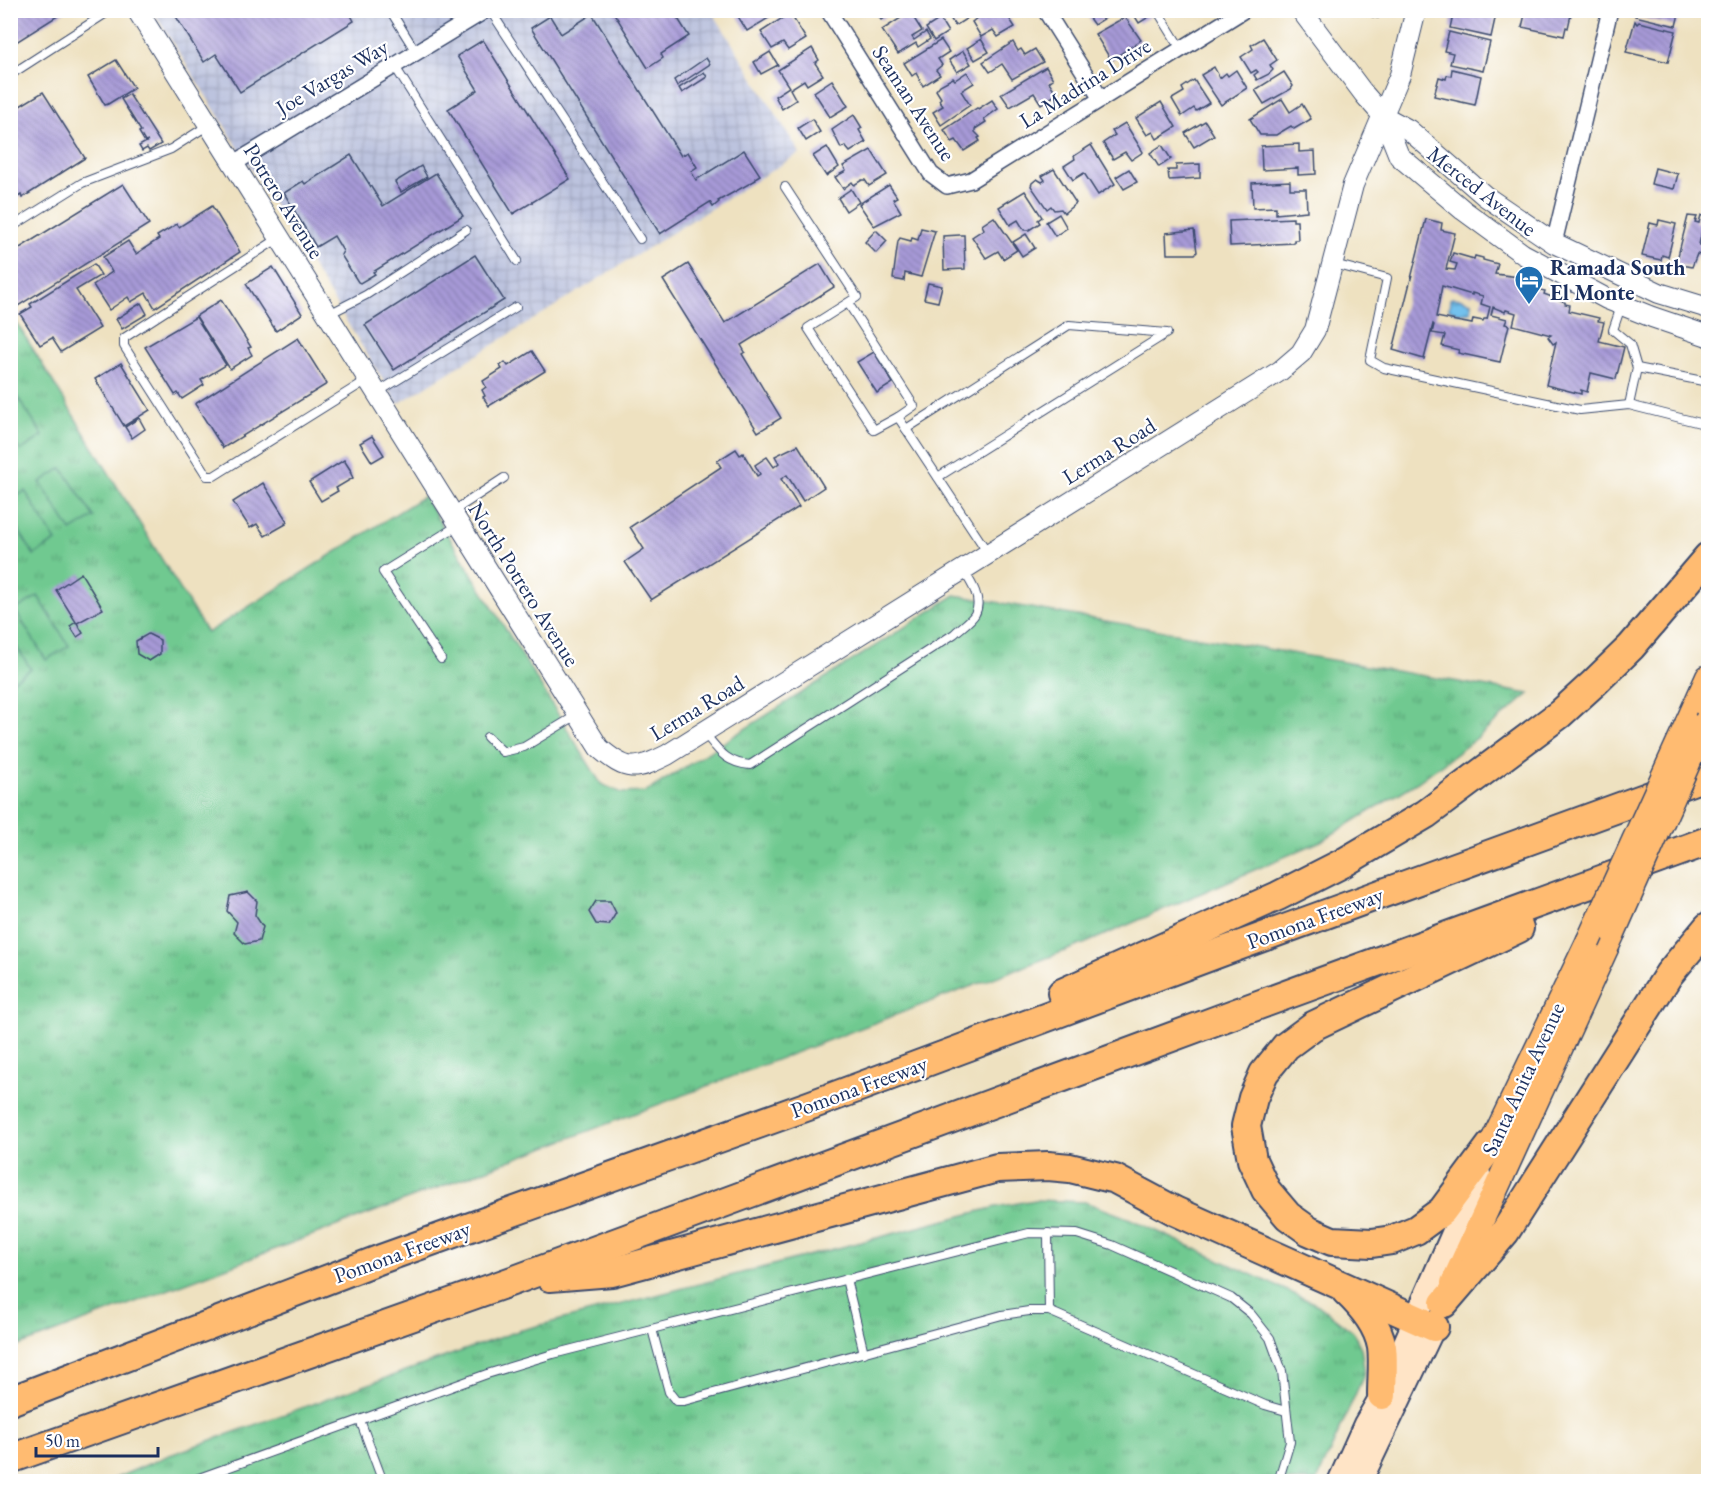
<svg xmlns="http://www.w3.org/2000/svg" width="1719" height="1492" font-family="'EB Garamond',serif">
  <style>
    .industrial { fill: url(#industrial-grid) }
    .park { fill: url(#park-tufts); stroke: #457c77; stroke-width: 1.5 }
    .pitch { fill: #6fc990; stroke: #457c77; stroke-width: 1.5 }
    .water { fill: url(#water-ripples); stroke: #4778a6; stroke-width: 1.5 }
    .building { fill: url(#building-back-hatch); fill-rule: evenodd }
    .lines { fill: none; stroke-linecap: round; stroke-linejoin: round }
    .service-casing { stroke: #3b4a6d; stroke-width: 10 }
    .minor-casing { stroke: #3b4a6d; stroke-width: 18 }
    .tertiary-casing { stroke: #3b4a6d; stroke-width: 22 }
    .secondary-casing { stroke: #3b4a6d; stroke-width: 26 }
    .primary-casing { stroke: #3b4a6d; stroke-width: 27 }
    .motorway-casing { stroke: #3b4a6d; stroke-width: 32 }
    .service { stroke: #fff; stroke-width: 8 }
    .minor { stroke: #fff; stroke-width: 15 }
    .tertiary { stroke: #fff; stroke-width: 20 }
    .secondary { stroke: #ffe4c6; stroke-width: 22 }
    .primary { stroke: #ffbb71; stroke-width: 24 }
    .motorway { stroke: #ffbb71; stroke-width: 28 }
    .primary-bridge-casing { stroke: #3b4a6d; stroke-width: 27; stroke-linecap: butt }
    .primary-bridge { stroke: #ffbb71; stroke-width: 24 }
    .labels { text-anchor: middle; dominant-baseline: central; stroke-width: 4.5; stroke-linejoin: round; paint-order: stroke }
    .street-label { font-size: 22px; fill: #1b2f5e; stroke: #fff }
    .poi-label { font-size: 22px; font-weight: bold; fill: #1b2f5e; stroke: #fff; text-anchor: start }
  </style>
  <defs>
    <pattern id="industrial-grid" width="8" height="8" patternUnits="userSpaceOnUse" patternTransform="scale(1.5)"><rect width="8" height="8" fill="#bcc3de"/><path d="M0 4h8M4 0v8" fill="none" stroke="#a1a8c1"/></pattern>
    <pattern id="park-tufts" width="24" height="20" patternUnits="userSpaceOnUse" patternTransform="scale(1.5)"><rect width="24" height="20" fill="#6fc990"/><path d="M3 7l-1-3M5 7V3M7 7l1-3M15 17l-1-3M17 17v-4M19 17l1-3" fill="none" stroke="#5aa479"/></pattern>
    <pattern id="water-ripples" width="26" height="14" patternUnits="userSpaceOnUse" patternTransform="scale(1.5)"><rect width="26" height="14" fill="#73c1ed"/><path d="M2 4q2-2 4 0t4 0M15 11q2-2 4 0t4 0" fill="none" stroke="#5e9dc3"/></pattern>
    <pattern id="building-back-hatch" width="6" height="6" patternUnits="userSpaceOnUse" patternTransform="scale(1.5)"><rect width="6" height="6" fill="#a79ad7"/><path d="M-1 5l2 2M0 0l6 6M5-1l2 2" fill="none" stroke="#877eb2"/></pattern>
  </defs>
  <rect width="100%" height="100%" fill="#fff"/>
  <filter id="ink" filterUnits="userSpaceOnUse"><feTurbulence type="fractalNoise" baseFrequency=".0167" numOctaves="2"/><feDisplacementMap in="SourceGraphic" scale="12" xChannelSelector="R" yChannelSelector="G"/><feConvolveMatrix kernelMatrix="1 2 1 2 8 2 1 2 1" color-interpolation-filters="sRGB"/></filter>
  <filter id="wash" filterUnits="userSpaceOnUse"><feTurbulence type="fractalNoise" baseFrequency=".008" numOctaves="4" result="noise"/><feDisplacementMap in="SourceGraphic" scale="24" xChannelSelector="R" yChannelSelector="G"/><feGaussianBlur stdDeviation="1.35" result="paint"/><feColorMatrix in="noise" values="0 0 0 0 0 0 0 0 0 0 0 0 0 0 0 0 0 1.4 0 .05"/><feComposite in="paint" operator="in"/></filter>
  <g filter="url(#wash)">
    <rect width="100%" height="100%" fill="#eee1c0"/>
    <polygon class="industrial" points="153,11 712,11 800,153 398,404"/>
    <g class="park">
      <polygon points="12,315 207,633 424,496 601,784 622,793 646,792 955,595 1529,694 1477,738 1418,782 1321,841 1086,943 11,1349"/>
      <polygon points="1035,1200 1085,1202 1128,1218 1318,1305 1353,1332 1361,1348 1364,1368 1363,1377 1317,1481 107,1482 167,1456 518,1331 996,1207"/>
    </g>
    <g class="pitch">
      <polygon points="11,387 43,436 20,451 11,435"/>
      <polygon points="62,468 94,517 71,531 40,482"/>
      <polygon points="25,491 56,541 34,555 11,518 11,500"/>
      <polygon points="38,596 69,646 46,660 15,610"/>
      <polygon points="10,637 31,669 11,682 10,682"/>
    </g>
    <polygon class="water" points="1452,298 1462,299 1472,303 1471,312 1458,313 1449,309 1450,299"/>
    <g id="blocks">
      <g class="building">
        <polygon points="10,10 67,10 10,46"/>
        <polygon points="172,10 348,10 354,21 240,92 216,54 204,62"/>
        <polygon points="612,10 678,10 679,12 675,14 689,36 661,54 663,58 648,68"/>
        <polygon points="734,10 782,10 747,31"/>
        <polygon points="875,10 895,10 881,20"/>
        <polygon points="952,10 965,10 969,17 955,26 947,13"/>
        <polygon points="987,10 1010,10 1011,12 1007,15 1015,27 998,37 993,30 981,37 972,22"/>
        <polygon points="1079,10 1107,10 1110,15 1094,25 1086,14 1082,16"/>
        <polygon points="1131,10 1149,10 1152,15 1139,23"/>
        <polygon points="1357,10 1380,10 1378,18 1357,13"/>
        <polygon points="1454,10 1497,10 1491,37 1450,28"/>
        <polygon points="1526,10 1572,10 1568,28 1566,27 1564,36 1522,27"/>
        <polygon points="1637,10 1680,10 1676,26 1635,16"/>
        <polygon points="910,12 922,31 912,37 914,40 926,32 930,39 918,47 916,43 898,54 882,30"/>
        <polygon points="790,13 806,39 788,50 783,43 772,49 761,32"/>
        <polygon points="592,14 681,156 688,152 697,167 691,171 696,180 744,150 760,175 755,178 756,180 718,201 719,202 713,207 710,202 660,234 531,28 550,16 561,34"/>
        <polygon points="1125,17 1141,40 1111,60 1095,34"/>
        <polygon points="940,19 948,32 934,41 926,28"/>
        <polygon points="1635,21 1637,24 1639,22 1676,31 1668,62 1626,52"/>
        <polygon points="1449,32 1490,42 1483,71 1450,64 1453,53 1444,51"/>
        <polygon points="1263,38 1277,60 1270,65 1273,70 1269,74 1257,80 1254,75 1258,72 1256,70 1251,73 1241,57 1253,49 1251,45"/>
        <polygon points="981,39 989,52 975,60 967,48"/>
        <polygon points="483,40 570,179 513,214 448,109 478,90 457,56"/>
        <polygon points="941,40 949,52 938,59 942,65 936,70 940,75 923,86 916,73 912,76 904,63"/>
        <polygon points="1013,42 1018,51 1021,49 1025,55 1035,49 1043,62 1012,79 1002,64 990,72 983,62"/>
        <polygon points="812,48 819,60 815,63 823,75 807,85 804,80 790,89 796,100 782,109 775,96 789,87 778,70"/>
        <polygon points="963,51 971,64 957,72 949,60"/>
        <polygon points="770,52 778,65 761,74 754,62"/>
        <polygon points="706,58 710,64 677,86 674,80"/>
        <polygon points="116,60 134,88 108,104 105,105 88,77"/>
        <polygon points="1046,67 1053,79 1049,82 1057,94 1041,104 1034,93 1010,107 1001,94"/>
        <polygon points="1214,67 1220,78 1226,73 1228,76 1236,70 1247,88 1221,105 1201,75"/>
        <polygon points="1452,69 1481,76 1475,105 1434,96 1439,77 1446,79 1447,75 1451,76"/>
        <polygon points="704,72 707,77 682,93 679,88"/>
        <polygon points="967,72 974,83 961,91 970,105 941,125 933,112 943,106 939,100 941,98 936,90 940,85 953,78 955,80"/>
        <polygon points="1284,72 1293,86 1291,89 1264,104 1255,90"/>
        <polygon points="832,80 848,106 830,117 814,92"/>
        <polygon points="1194,80 1209,103 1196,111 1194,108 1182,116 1172,99 1184,92 1182,88"/>
        <polygon points="43,92 85,158 22,198 21,195 10,202 10,112"/>
        <polygon points="129,94 161,144 149,151 147,148 142,151 139,146 148,141 145,142 139,132 141,131 121,99"/>
        <polygon points="1282,99 1290,112 1302,104 1311,119 1294,129 1291,126 1276,135 1260,135 1250,119"/>
        <polygon points="992,100 998,109 984,119 986,122 975,129 975,132 980,137 978,138 980,141 964,151 956,140 952,142 944,130 977,108 978,109"/>
        <polygon points="1161,102 1176,127 1157,139 1153,132 1147,135 1136,118"/>
        <polygon points="854,115 862,128 859,130 866,142 850,152 845,146 841,148 832,130"/>
        <polygon points="812,119 820,132 806,141 798,128"/>
        <polygon points="1205,121 1214,135 1194,147 1185,133"/>
        <polygon points="1125,123 1143,152 1131,160 1125,152 1113,159 1103,143 1115,135 1112,131"/>
        <polygon points="1299,144 1299,152 1315,151 1316,174 1298,175 1298,168 1262,170 1261,146"/>
        <polygon points="1091,145 1115,184 1098,195 1084,173 1073,180 1064,166 1075,159 1074,156"/>
        <polygon points="1162,145 1171,159 1159,167 1150,153"/>
        <polygon points="827,147 839,167 826,176 813,156"/>
        <polygon points="871,150 887,175 869,186 865,180 862,180 854,185 852,182 843,189 835,177 846,171 843,166"/>
        <polygon points="351,155 383,206 436,173 463,216 373,272 375,274 360,283 358,282 341,255 343,251 334,236 316,247 284,193 303,181 305,184"/>
        <polygon points="1200,164 1200,178 1169,180 1168,170 1176,170 1176,165"/>
        <polygon points="421,166 427,177 401,192 395,182"/>
        <polygon points="1655,168 1678,174 1674,189 1651,184"/>
        <polygon points="1054,169 1076,203 1064,213 1061,209 1054,210 1051,206 1047,209 1031,186 1032,183 1037,179 1042,182 1045,180 1042,176"/>
        <polygon points="1129,169 1137,182 1124,189 1116,177"/>
        <polygon points="1290,181 1290,189 1306,189 1307,211 1276,214 1276,207 1253,208 1252,183"/>
        <polygon points="123,184 149,224 10,311 10,254"/>
        <polygon points="889,185 897,197 893,199 901,212 874,226 859,204"/>
        <polygon points="851,189 859,202 846,211 838,198"/>
        <polygon points="1025,191 1042,217 1038,220 1040,223 1029,230 1024,230 1018,220 1010,225 999,207"/>
        <polygon points="212,206 240,252 155,308 146,293 131,302 128,297 109,310 93,285 112,272 103,257 128,241 136,254 159,239 157,236 177,224 179,227"/>
        <polygon points="1708,207 1708,231 1702,231 1699,245 1702,245 1700,255 1697,254 1692,267 1676,264 1688,216 1697,217 1695,222 1699,223 1701,215 1705,217"/>
        <polygon points="1059,214 1067,228 1055,236 1046,222"/>
        <polygon points="994,217 1017,250 1003,259 998,251 986,258 972,237 984,229 982,225"/>
        <polygon points="1293,218 1293,221 1297,221 1298,240 1294,240 1294,243 1230,246 1229,221"/>
        <path d="M1426,219L1442,223L1441,230L1455,233L1446,269L1455,270L1457,264L1450,262L1453,253L1474,259L1475,256L1483,258V260L1498,264L1495,274L1519,277L1518,280L1532,283L1531,288L1545,291L1544,294L1565,302V304L1570,305L1569,311L1599,318L1598,321L1604,322L1599,341L1624,347L1616,379L1591,373L1587,392L1581,390V394L1546,385L1556,342L1553,344L1548,337L1551,335L1513,325L1516,313L1506,310L1505,312L1493,307L1491,315L1507,319L1505,324L1509,325L1500,362L1458,353L1459,350L1442,346L1445,335L1432,333L1434,325L1433,324L1424,359L1393,350ZM1442,286L1472,295V293L1483,296L1481,304L1490,307L1487,319H1484L1483,321L1473,319L1472,324L1436,317Z"/>
        <polygon points="1659,220 1676,224 1668,257 1662,255 1661,260 1642,256 1650,223 1658,225"/>
        <polygon points="921,228 935,231 921,277 905,273 904,281 893,279 898,241 900,238 911,241 912,238 918,240"/>
        <polygon points="876,230 887,241 876,253 865,242"/>
        <polygon points="1194,230 1197,252 1195,254 1167,254 1166,233"/>
        <polygon points="1026,234 1035,248 1022,256 1013,242"/>
        <polygon points="960,235 964,235 965,269 944,270 943,236"/>
        <polygon points="475,255 504,300 394,370 365,325"/>
        <polygon points="94,264 101,275 76,290 100,328 61,352 52,338 40,345 20,314 32,307 30,304"/>
        <polygon points="688,264 725,323 820,264 834,287 741,345 745,352 742,354 781,418 758,432 663,280"/>
        <polygon points="273,267 302,314 276,331 246,284"/>
        <polygon points="928,283 942,286 938,302 924,299"/>
        <polygon points="221,300 251,347 248,348 252,355 230,369 196,316"/>
        <polygon points="141,303 147,314 122,329 116,319"/>
        <polygon points="196,317 226,365 201,380 204,385 182,399 178,393 175,395 145,347"/>
        <polygon points="298,338 327,384 223,448 195,404"/>
        <polygon points="532,351 545,371 489,406 483,397 485,396 482,390 486,387 483,381 502,369 500,366 505,362 508,366"/>
        <polygon points="874,352 893,383 877,393 857,362"/>
        <polygon points="121,363 150,410 124,426 95,379"/>
        <polygon points="139,418 145,429 132,438 125,427"/>
        <polygon points="372,436 384,455 372,462 360,443"/>
        <polygon points="798,445 824,487 803,501 787,475 781,479 799,507 651,600 625,562 644,549 630,527 721,467 717,461 736,449 740,455 743,453 757,476 760,474 755,465 767,457 774,467 779,463 775,456"/>
        <polygon points="344,460 351,471 350,472 353,478 336,488 338,491 321,501 309,482"/>
        <polygon points="263,483 287,521 285,523 286,524 265,536 257,524 250,528 233,502"/>
        <polygon points="81,573 103,609 77,623 83,633 77,637 70,626 76,622 56,590"/>
        <polygon points="148,634 160,640 160,654 149,661 137,654 136,641"/>
        <polygon points="248,892 257,901 255,915 263,927 259,941 245,944 234,933 237,922 227,911 230,896"/>
        <polygon points="596,901 610,901 616,913 609,925 596,924 589,912"/>
      </g>
    </g>
  </g>
  <g filter="url(#ink)">
    <use href="#blocks" fill-opacity="0" stroke="#3b4a6d" stroke-width="1.5"/>
    <g class="lines">
      <g class="service-casing">
        <g id="service">
          <polyline points="390,10 416,52"/>
          <polyline points="490,10 640,239"/>
          <polyline points="1157,10 1181,49"/>
          <polyline points="394,65 517,261"/>
          <polyline points="10,75 111,10"/>
          <polyline points="785,187 857,297 808,328 874,430 898,417 988,553"/>
          <polyline points="10,228 82,183 171,149 207,126"/>
          <polyline points="279,238 124,338 124,346 207,476 214,476 367,380"/>
          <polyline points="1334,264 1387,278 1370,360 1384,368 1580,410 1629,405 1708,425"/>
          <polyline points="1630,280 1613,330 1630,344 1637,368"/>
          <polyline points="848,303 914,406 898,417"/>
          <polyline points="329,314 366,295 466,230"/>
          <polyline points="378,392 516,307"/>
          <polyline points="1629,405 1637,368 1708,382"/>
          <polyline points="906,429 1069,325 1167,333 938,477"/>
          <polyline points="452,512 504,478"/>
          <polyline points="441,659 383,572 457,526"/>
          <path d="M705,734C719,751 726,763 750,765L954,634C960,628 971,621 975,614C983,600 971,582 963,570"/>
          <polyline points="487,737 503,752 524,747 577,715"/>
          <polyline points="1048,1233 1049,1311"/>
          <polyline points="846,1279 864,1353"/>
          <polyline points="652,1329 669,1392 676,1401 684,1401 1002,1315 1029,1311 1049,1311 1265,1405 1286,1411"/>
          <polyline points="360,1420 383,1482"/>
          <polyline points="188,1482 487,1374 553,1354 1029,1233 1077,1234 1112,1245 1231,1298 1251,1314 1270,1338 1282,1371 1290,1442 1278,1482"/>
        </g>
      </g>
      <g class="minor-casing">
        <g id="minor">
          <polyline points="828,10 931,174 947,186 971,180 1244,10"/>
          <polyline points="1045,10 1101,99"/>
          <polyline points="233,164 486,10"/>
          <polyline points="1554,243 1610,10"/>
        </g>
      </g>
      <g class="tertiary-casing">
        <g id="tertiary">
          <path d="M137,10L599,748C627,772 635,771 667,755L1280,371L1301,353L1315,330L1353,185L1400,75L1416,10"/>
          <polyline points="1301,10 1364,94 1383,116 1409,130 1485,196 1554,243 1659,293 1708,308"/>
          <polyline points="1383,116 1399,156 1463,210 1523,254 1607,299 1652,317 1708,336"/>
        </g>
      </g>
      <g class="secondary-casing">
        <g id="secondary">
          <polyline points="1339,1482 1365,1424 1382,1395 1479,1174"/>
          <polyline points="1360,1482 1434,1327"/>
        </g>
      </g>
      <g class="primary-casing">
        <g id="primary">
          <polyline points="1687,724 1708,677"/>
          <polyline points="1491,1145 1588,942"/>
          <polyline points="1453,1283 1613,933"/>
        </g>
      </g>
      <g class="motorway-casing">
        <g id="motorway">
          <polyline points="1062,993 1278,896 1343,863 1426,814 1560,714 1594,683 1631,647 1708,557"/>
          <polyline points="1491,1145 1442,1211 1416,1230 1392,1240 1372,1243 1332,1241 1309,1231 1288,1216 1266,1190 1252,1160 1246,1126 1253,1098 1264,1073 1286,1046 1313,1026 1519,928"/>
          <polyline points="550,1277 612,1272 997,1168 1048,1166 1070,1168 1115,1179 1175,1211 1434,1327"/>
          <path d="M1346,1291C1362,1306 1378,1324 1382,1347C1384,1362 1382,1379 1382,1395"/>
          <polyline points="1444,1303 1505,1232 1669,974 1708,927"/>
          <polyline points="10,1401 381,1259 811,1105 1227,950 1708,775"/>
          <polyline points="10,1459 515,1280 1231,1015 1708,841"/>
        </g>
      </g>
      <use href="#service" class="service"/>
      <use href="#minor" class="minor"/>
      <use href="#tertiary" class="tertiary"/>
      <use href="#secondary" class="secondary"/>
      <use href="#primary" class="primary"/>
      <use href="#motorway" class="motorway"/>
      <g class="primary-bridge-casing">
        <g id="primary-bridge">
          <polyline points="1613,933 1708,718"/>
          <polyline points="1588,942 1687,724"/>
        </g>
      </g>
      <use href="#primary-bridge" class="primary-bridge"/>
    </g>
  </g>
  <defs>
    <g id="hotel-pin" transform="scale(1.5)"><path d="M0 17L-7.5 6A9.5 9.5 0 1 1 7.5 6Z" fill="#1f6fb2" stroke="#fff"/><path d="M-6-4.5h1.5V1H6V5H4.5V3h-9V5H-6ZM-4 0a1.8 1.8 0 1 1 3.6 0ZM.5 0V-2.5h3Q6-2.5 6 0Z" fill="#fff"/></g>
  </defs>
  <g fill-rule="evenodd">
    <use href="#hotel-pin" x="1529" y="280"/>
  </g>
  <g class="labels">
    <g class="street-label">
      <text transform="translate(332 77) rotate(-31)">Joe Vargas Way</text>
      <text transform="translate(1085 83) rotate(-32)">La Madrina Drive</text>
      <text transform="translate(914 103) rotate(57)">Seaman Avenue</text>
      <text transform="translate(1482 191) rotate(38)">Merced Avenue</text>
      <text transform="translate(284 201) rotate(58)">Potrero Avenue</text>
      <text transform="translate(1109 451) rotate(-32)">Lerma Road</text>
      <text transform="translate(524 584) rotate(58)">North Potrero Avenue</text>
      <text transform="translate(697 708) rotate(-31)">Lerma Road</text>
      <text transform="translate(1315 918) rotate(-20)">Pomona Freeway</text>
      <text transform="translate(1523 1079) rotate(-65)">Santa Anita Avenue</text>
      <text transform="translate(859 1087) rotate(-20)">Pomona Freeway</text>
      <text transform="translate(402 1252) rotate(-20)">Pomona Freeway</text>
    </g>
    <g class="poi-label">
      <text x="1550" y="267">Ramada South<tspan x="1550" dy="25">El Monte</tspan></text>
    </g>
  </g>
  <rect width="1719" height="1492" fill="none" stroke="#fff" stroke-width="36"/>
  <path d="M36 1447v9h122v-9" fill="none" stroke="#1b2f5e" stroke-width="3"/>
  <text x="45" y="1447" font-size="18" fill="#1b2f5e" stroke="#ffffff" stroke-width="4.5" paint-order="stroke">50 m</text>
</svg>
